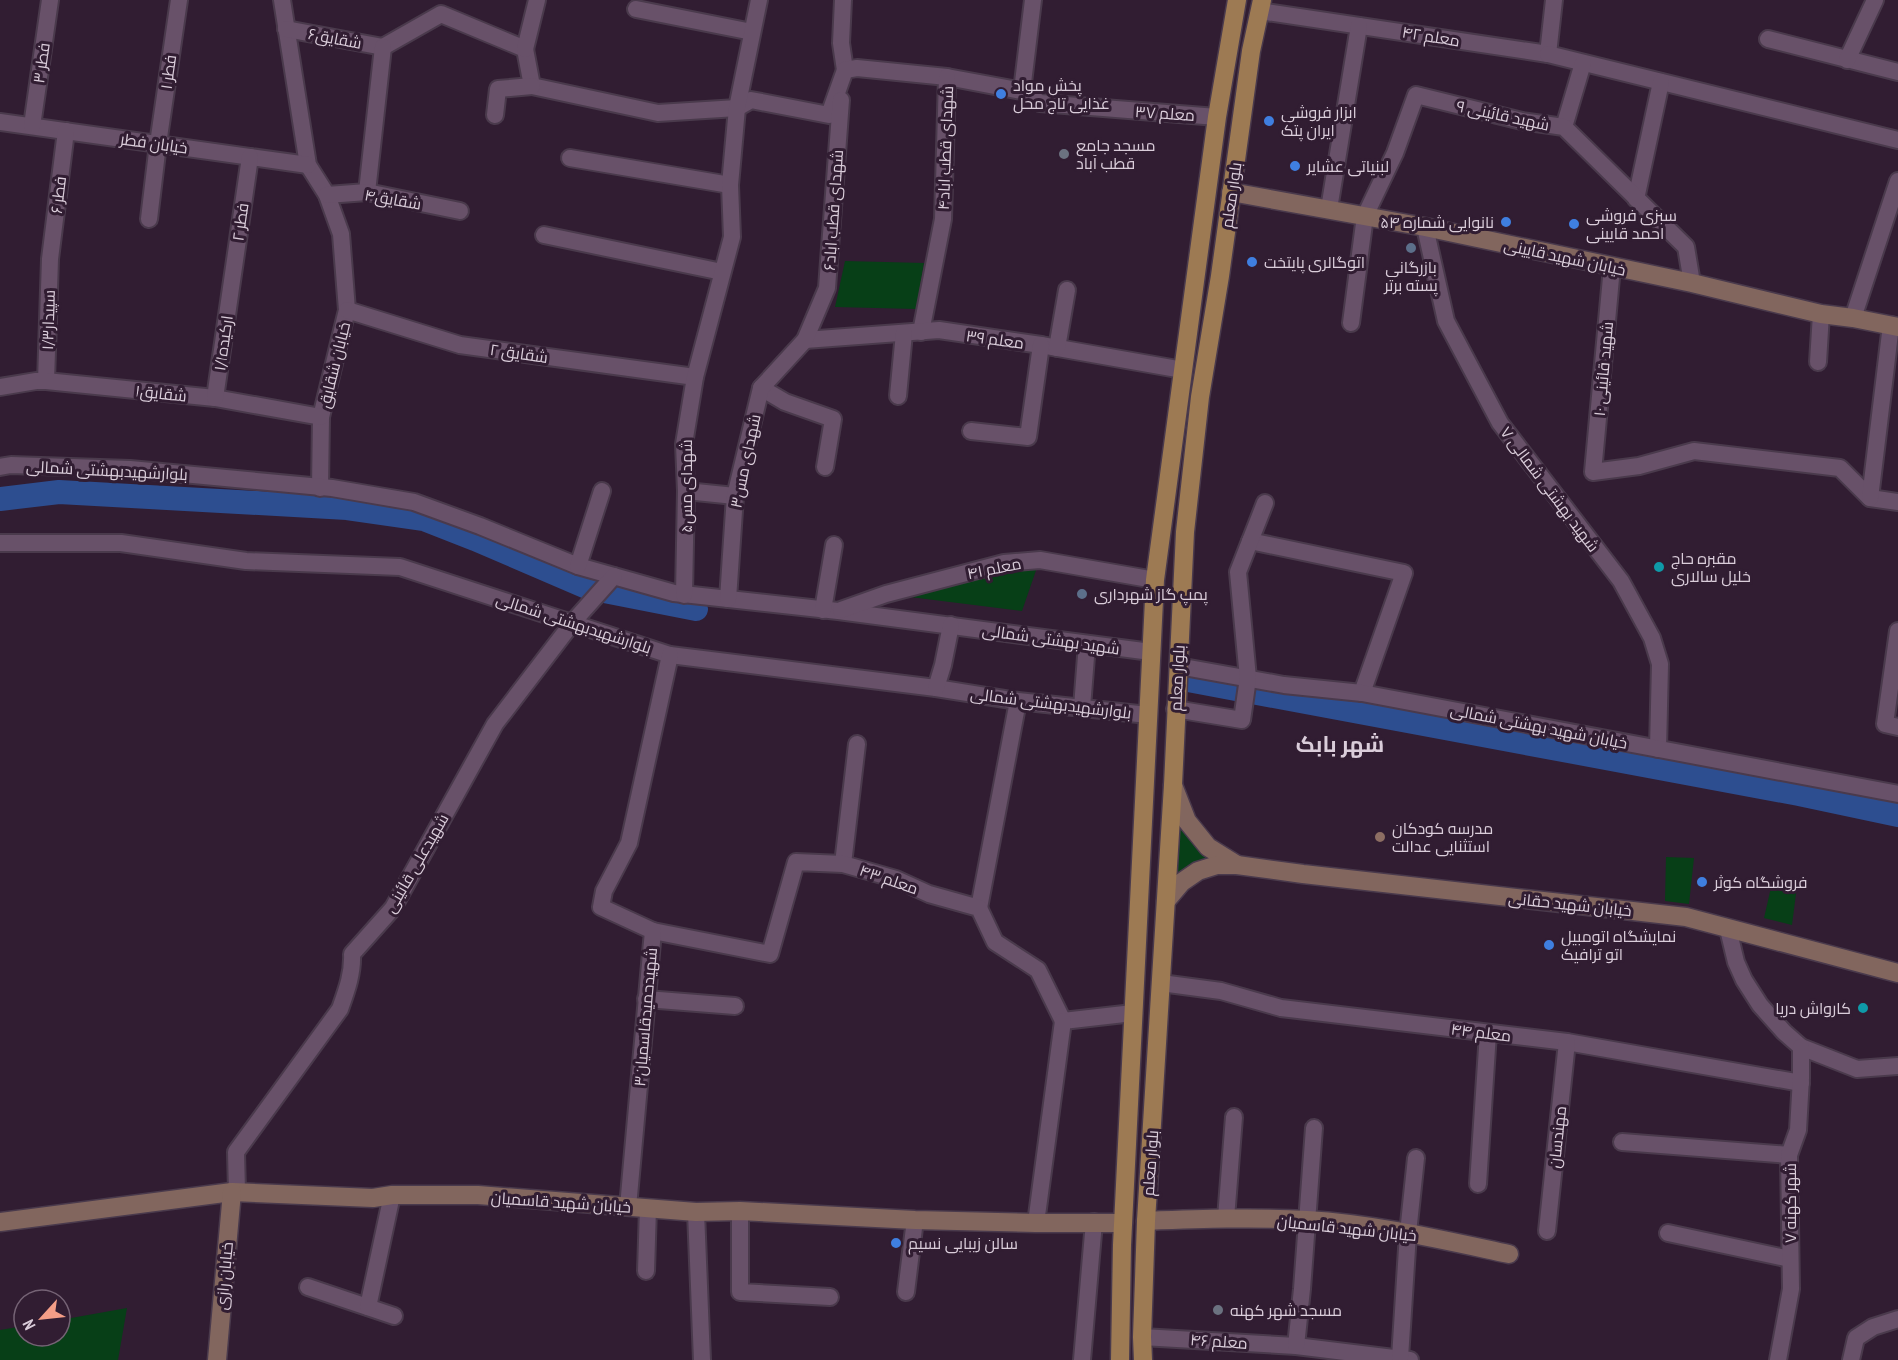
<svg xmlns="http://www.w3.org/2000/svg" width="1898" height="1360" font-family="'PT Sans Narrow',Cairo,sans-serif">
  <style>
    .green { fill: #073f17 }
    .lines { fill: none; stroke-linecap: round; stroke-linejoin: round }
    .river { stroke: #2d4e90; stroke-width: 24 }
    .street-casing { stroke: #4a3a4c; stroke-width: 20 }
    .secondary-casing { stroke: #4a3a4c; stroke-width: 21 }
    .primary-casing { stroke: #4a3a4c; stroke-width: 21 }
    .street { stroke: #685169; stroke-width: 16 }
    .secondary { stroke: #82665e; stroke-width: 18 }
    .primary { stroke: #9d7a53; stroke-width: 18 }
    .shop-dot { fill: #3f7fe0; stroke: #311d32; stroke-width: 2 }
    .worship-dot { fill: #6b7280; stroke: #311d32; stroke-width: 2 }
    .service-dot { fill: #5c6f8a; stroke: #311d32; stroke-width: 2 }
    .culture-dot { fill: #0f9aa8; stroke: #311d32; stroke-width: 2 }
    .education-dot { fill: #8d6e63; stroke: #311d32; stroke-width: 2 }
    .labels { text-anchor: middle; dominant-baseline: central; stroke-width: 6; stroke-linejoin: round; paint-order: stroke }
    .street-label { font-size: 16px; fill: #dacdda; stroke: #311d32 }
    .poi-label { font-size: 16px; fill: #dacdda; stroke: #311d32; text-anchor: start }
    .district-label { font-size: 22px; font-weight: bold; fill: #dacdda; stroke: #311d32 }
  </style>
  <rect width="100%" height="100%" fill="#311d32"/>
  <g class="green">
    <polygon points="845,261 924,263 916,309 835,307"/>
    <polygon points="1042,553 1022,611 886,594"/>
    <polygon points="1175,796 1231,863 1171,892"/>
    <polygon points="1666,857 1694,858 1689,904 1665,901"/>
    <polygon points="1772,883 1797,886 1792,925 1764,918"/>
    <polygon points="127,1308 118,1360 0,1360 0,1330 24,1326 24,1336 60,1336 60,1320"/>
  </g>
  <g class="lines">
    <g class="river">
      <polyline points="0,499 59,492 347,508 424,519 475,539 589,588 696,609"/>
      <polyline points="1188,680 1799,794 1898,815"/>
    </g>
    <g class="street-casing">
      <g id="street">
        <polyline points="282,0 308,165 327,195 341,234 347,310 321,417 320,488"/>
        <polyline points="843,0 841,43 845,70"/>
        <polyline points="636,9 752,32"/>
        <polyline points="1260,11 1548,54 1554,0"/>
        <polyline points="286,29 383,47"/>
        <polyline points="1768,39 1898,72"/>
        <polyline points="383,47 441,14 525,49 532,86 658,113 737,108 751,100 829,115 845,70 857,68 947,77 1022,91 1040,103 1217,117"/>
        <polyline points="525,49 537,0"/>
        <polyline points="1548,54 1898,140"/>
        <polyline points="1847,60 1875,0"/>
        <polyline points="1022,91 1033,0"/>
        <polyline points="495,115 498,89 532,86"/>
        <polyline points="0,122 308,165"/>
        <polyline points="32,126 50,0"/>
        <polyline points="1564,127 1583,63"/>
        <polyline points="570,158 730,185"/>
        <polyline points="367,192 383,47"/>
        <polyline points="327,195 367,192 460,211"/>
        <polyline points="1636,199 1661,82"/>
        <polyline points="1329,209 1359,26"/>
        <polyline points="149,219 158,144 179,0"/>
        <polyline points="1425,227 1446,321 1500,423 1621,581 1652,638 1660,664 1658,749"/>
        <polyline points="544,235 722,272"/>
        <polyline points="1612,267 1593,472 1639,466 1694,451 1840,468 1870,498 1898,502"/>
        <polyline points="347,310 460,345 695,377"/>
        <polyline points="1853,318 1898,181"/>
        <polyline points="1351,323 1365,216 1395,153 1416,95 1522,121 1564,127 1686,247 1692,283"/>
        <polyline points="921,332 943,219 947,77"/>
        <polyline points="805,340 939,330 1041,345 1183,370"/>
        <polyline points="1057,348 1067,290"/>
        <polyline points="1818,362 1821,314"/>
        <polyline points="46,381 50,259 66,131"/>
        <polyline points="0,387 36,381 46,381 215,398 321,417"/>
        <polyline points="761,388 785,402 833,419 825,467"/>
        <polyline points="898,396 904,333"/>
        <polyline points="215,398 250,157"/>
        <polyline points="971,431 1028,437 1041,345"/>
        <polyline points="0,467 11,465 130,469 332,488 414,502 480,526 578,566 674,593 838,611 1151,652"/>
        <polyline points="686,491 735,496"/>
        <polyline points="1870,498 1891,325"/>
        <polyline points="1250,541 1404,573 1362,693"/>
        <polyline points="0,543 121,543 246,561 400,567 670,655 936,688 1018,701 1148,715"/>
        <polyline points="578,566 602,491"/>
        <polyline points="684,595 686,491 684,444 695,377 732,237 730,185 737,108 759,0"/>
        <polyline points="728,599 735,496 761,388 805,340 827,288 841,100"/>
        <polyline points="823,610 834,545"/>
        <polyline points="841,610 886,594 1004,563 1040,560 1155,580"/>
        <polyline points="1898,631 1885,724 1898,727"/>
        <polyline points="1178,666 1284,685 1362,693 1898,794"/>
        <polyline points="936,688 943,665 951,625"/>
        <polyline points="1082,707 1087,644"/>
        <polyline points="1175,709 1242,720 1248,678 1238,572 1265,503"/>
        <polyline points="843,864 857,744"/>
        <polyline points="979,908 1018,701"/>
        <polyline points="1728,929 1736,962 1744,980 1760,1005 1784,1032 1801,1047 1857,1069 1898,1066"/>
        <polyline points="653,931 770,954 796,862 843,864 896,879 929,894 979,908 995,942 1038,970 1063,1021 1133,1013"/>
        <polyline points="1161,983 1221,991 1281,1008 1567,1042 1801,1083"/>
        <polyline points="646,999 735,1006"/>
        <polyline points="1622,1142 1789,1155"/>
        <polyline points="1478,1184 1488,1033"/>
        <path d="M237,1192L236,1152L340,1009C346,992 353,974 352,954L393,908L495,724L573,622L614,576"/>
        <polyline points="628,1207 653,931 601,907 604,891 629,843 670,655"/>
        <polyline points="740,1211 740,1292 830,1297"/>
        <polyline points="696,1212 702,1360"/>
        <polyline points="1226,1218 1234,1117"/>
        <polyline points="1036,1223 1063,1021"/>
        <polyline points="1547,1231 1567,1042"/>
        <polyline points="1668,1233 1790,1259"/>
        <polyline points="646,1271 648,1208"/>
        <polyline points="308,1287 394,1316"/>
        <polyline points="906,1292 915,1220"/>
        <polyline points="368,1307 392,1195"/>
        <polyline points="1142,1337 1296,1346 1410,1360"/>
        <polyline points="1296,1346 1302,1289 1314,1128"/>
        <polyline points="1400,1358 1408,1233 1416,1158"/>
        <polyline points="1082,1360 1094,1222"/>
        <polyline points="1778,1360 1791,1289 1789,1155 1798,1130 1801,1078 1801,1047"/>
        <polyline points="1851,1360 1856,1338 1873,1327 1898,1319"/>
      </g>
    </g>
    <g class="secondary-casing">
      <g id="secondary">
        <polyline points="1231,192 1425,227 1692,283 1821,314 1853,318 1898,327"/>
        <polyline points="1173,785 1187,821 1208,847 1237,865"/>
        <polyline points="1166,901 1182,882 1198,871 1217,865 1237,865 1303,874 1686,917 1898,973"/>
        <path d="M1146,1221C1200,1219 1253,1217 1307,1220C1375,1224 1443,1240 1509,1254"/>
        <polyline points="0,1222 232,1192 373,1198 392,1195 478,1195 696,1212 740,1211 915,1220 1036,1223 1123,1223"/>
        <polyline points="217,1360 232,1192"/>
      </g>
    </g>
    <g class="primary-casing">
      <g id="primary">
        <polyline points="1120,1360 1122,1245 1155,580 1217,117 1237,0"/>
        <polyline points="1143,1360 1142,1337 1146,1221 1173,785 1185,532 1200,397 1220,276 1251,51 1262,0"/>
      </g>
    </g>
    <use href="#street" class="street"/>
    <use href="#secondary" class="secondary"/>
    <use href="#primary" class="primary"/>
  </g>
  <g class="shop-dot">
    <circle cx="1001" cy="94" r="6"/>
    <circle cx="1269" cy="121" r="6"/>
    <circle cx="1295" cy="166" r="6"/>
    <circle cx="1506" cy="222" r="6"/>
    <circle cx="1574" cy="224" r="6"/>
    <circle cx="1252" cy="262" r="6"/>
    <circle cx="1702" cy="882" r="6"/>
    <circle cx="1549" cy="945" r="6"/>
    <circle cx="896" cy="1243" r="6"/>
  </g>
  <g class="worship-dot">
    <circle cx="1064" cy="154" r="6"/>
    <circle cx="1218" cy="1310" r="6"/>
  </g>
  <g class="service-dot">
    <circle cx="1411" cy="248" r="6"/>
    <circle cx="1082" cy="594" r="6"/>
  </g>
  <g class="culture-dot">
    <circle cx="1659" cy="567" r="6"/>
    <circle cx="1863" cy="1008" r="6"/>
  </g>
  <circle class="education-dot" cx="1380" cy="837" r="6"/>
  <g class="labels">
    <g class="street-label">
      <text transform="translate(1431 36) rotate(9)">معلم ۴۲</text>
      <text transform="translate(335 38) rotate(11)">شقایق۶</text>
      <text transform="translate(41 63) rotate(-82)">فطر ۳</text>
      <text transform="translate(168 72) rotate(-82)">فطر ۱</text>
      <text transform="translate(1165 113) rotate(4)">معلم ۳۷</text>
      <text transform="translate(1503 115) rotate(12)">شهید قائینی ۹</text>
      <text transform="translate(154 143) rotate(8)">خیابان فطر</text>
      <text transform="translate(945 148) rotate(-88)">شهدای قطب اباد۴</text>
      <text transform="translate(58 195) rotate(-83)">فطر ۶</text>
      <text transform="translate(1231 195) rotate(-82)">بلوار معلم</text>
      <text transform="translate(393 199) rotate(10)">شقایق۴</text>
      <text transform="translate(833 210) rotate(-86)">شهدای قطب اباد۶</text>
      <text transform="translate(240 222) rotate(-82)">فطر ۲</text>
      <text transform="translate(1565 257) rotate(12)">خیابان شهید قایینی</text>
      <text transform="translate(48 320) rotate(-88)">سپیدار۱/۳</text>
      <text transform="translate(995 339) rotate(8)">معلم ۳۹</text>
      <text transform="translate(223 343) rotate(-82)">ارکیده۱/۱</text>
      <text transform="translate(519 353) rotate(8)">شقایق ۲</text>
      <text transform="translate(334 365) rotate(-76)">خیابان شقایق</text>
      <text transform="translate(1603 369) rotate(-85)">شهید قائینی ۱۰</text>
      <text transform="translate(161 393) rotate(6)">شقایق۱</text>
      <text transform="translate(745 461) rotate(-78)">شهدای مس۳</text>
      <text transform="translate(107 470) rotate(3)">بلوارشهیدبهشتی شمالی</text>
      <text transform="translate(686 486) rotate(-90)">شهدای مس۵</text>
      <text transform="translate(1550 489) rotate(53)">شهید بهشتی شمالی ۷</text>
      <text transform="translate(994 568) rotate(-11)">معلم ۴۱</text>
      <text transform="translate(574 623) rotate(18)">بلوارشهیدبهشتی شمالی</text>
      <text transform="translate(1051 639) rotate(8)">شهید بهشتی شمالی</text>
      <text transform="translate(1177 678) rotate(-87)">بلوار معلم</text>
      <text transform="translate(1051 703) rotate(7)">بلوارشهیدبهشتی شمالی</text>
      <text transform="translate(1539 726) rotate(11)">خیابان شهید بهشتی شمالی</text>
      <text transform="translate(416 863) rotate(-60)">شهیدعلی قائینی</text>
      <text transform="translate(889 879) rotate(19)">معلم ۴۳</text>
      <text transform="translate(1570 904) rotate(6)">خیابان شهید حقانی</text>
      <text transform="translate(645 1017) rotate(-85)">شهیدحمیدقاسمیان۳</text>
      <text transform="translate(1481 1032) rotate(7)">معلم ۴۴</text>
      <text transform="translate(1557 1137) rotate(-84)">مهندسان</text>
      <text transform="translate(1150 1163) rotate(-86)">بلوار معلم</text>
      <text transform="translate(561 1202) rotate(4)">خیابان شهید قاسمیان</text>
      <text transform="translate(1790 1203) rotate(-90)">شهر کهنه ۷</text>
      <text transform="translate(1347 1228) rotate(6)">خیابان شهید قاسمیان</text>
      <text transform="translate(224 1276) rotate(-85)">خیابان رازی</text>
      <text transform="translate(1219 1341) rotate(4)">معلم ۴۶</text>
    </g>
    <g class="poi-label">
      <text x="1013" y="85">پخش مواد<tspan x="1013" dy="18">غذایی تاج محل</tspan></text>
      <text x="1281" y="112">ابزار فروشی<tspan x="1281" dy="18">ایران پتک</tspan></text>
      <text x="1076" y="145">مسجد جامع<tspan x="1076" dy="18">قطب آباد</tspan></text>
      <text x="1307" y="166">لبنیاتی عشایر</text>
      <text x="1586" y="215">سبزی فروشی<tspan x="1586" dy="18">احمد قایینی</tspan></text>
      <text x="1494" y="222" text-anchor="end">نانوایی شماره ۵۴</text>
      <text x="1264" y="262">اتوگالری پایتخت</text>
      <text x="1411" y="267" text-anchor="middle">بازرگانی<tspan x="1411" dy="18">پسته برتر</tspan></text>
      <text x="1671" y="558">مقبره حاج<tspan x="1671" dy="18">خلیل سالاری</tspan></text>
      <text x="1094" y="594">پمپ گاز شهرداری</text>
      <text x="1392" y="828">مدرسه کودکان<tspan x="1392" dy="18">استثنایی عدالت</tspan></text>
      <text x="1714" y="882">فروشگاه کوثر</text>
      <text x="1561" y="936">نمایشگاه اتومبیل<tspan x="1561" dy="18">اتو ترافیک</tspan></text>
      <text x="1851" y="1008" text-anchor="end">کارواش دریا</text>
      <text x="908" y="1243">سالن زیبایی نسیم</text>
      <text x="1230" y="1310">مسجد شهر کهنه</text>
    </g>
    <g class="district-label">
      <text x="1340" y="744">شهر بابک</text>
    </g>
  </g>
  <g transform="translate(42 1318) rotate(243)"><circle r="28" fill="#311d32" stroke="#756375" stroke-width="1.5"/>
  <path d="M0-4.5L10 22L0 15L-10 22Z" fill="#f49e87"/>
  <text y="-9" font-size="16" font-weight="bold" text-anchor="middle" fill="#dacdda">N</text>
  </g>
</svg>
